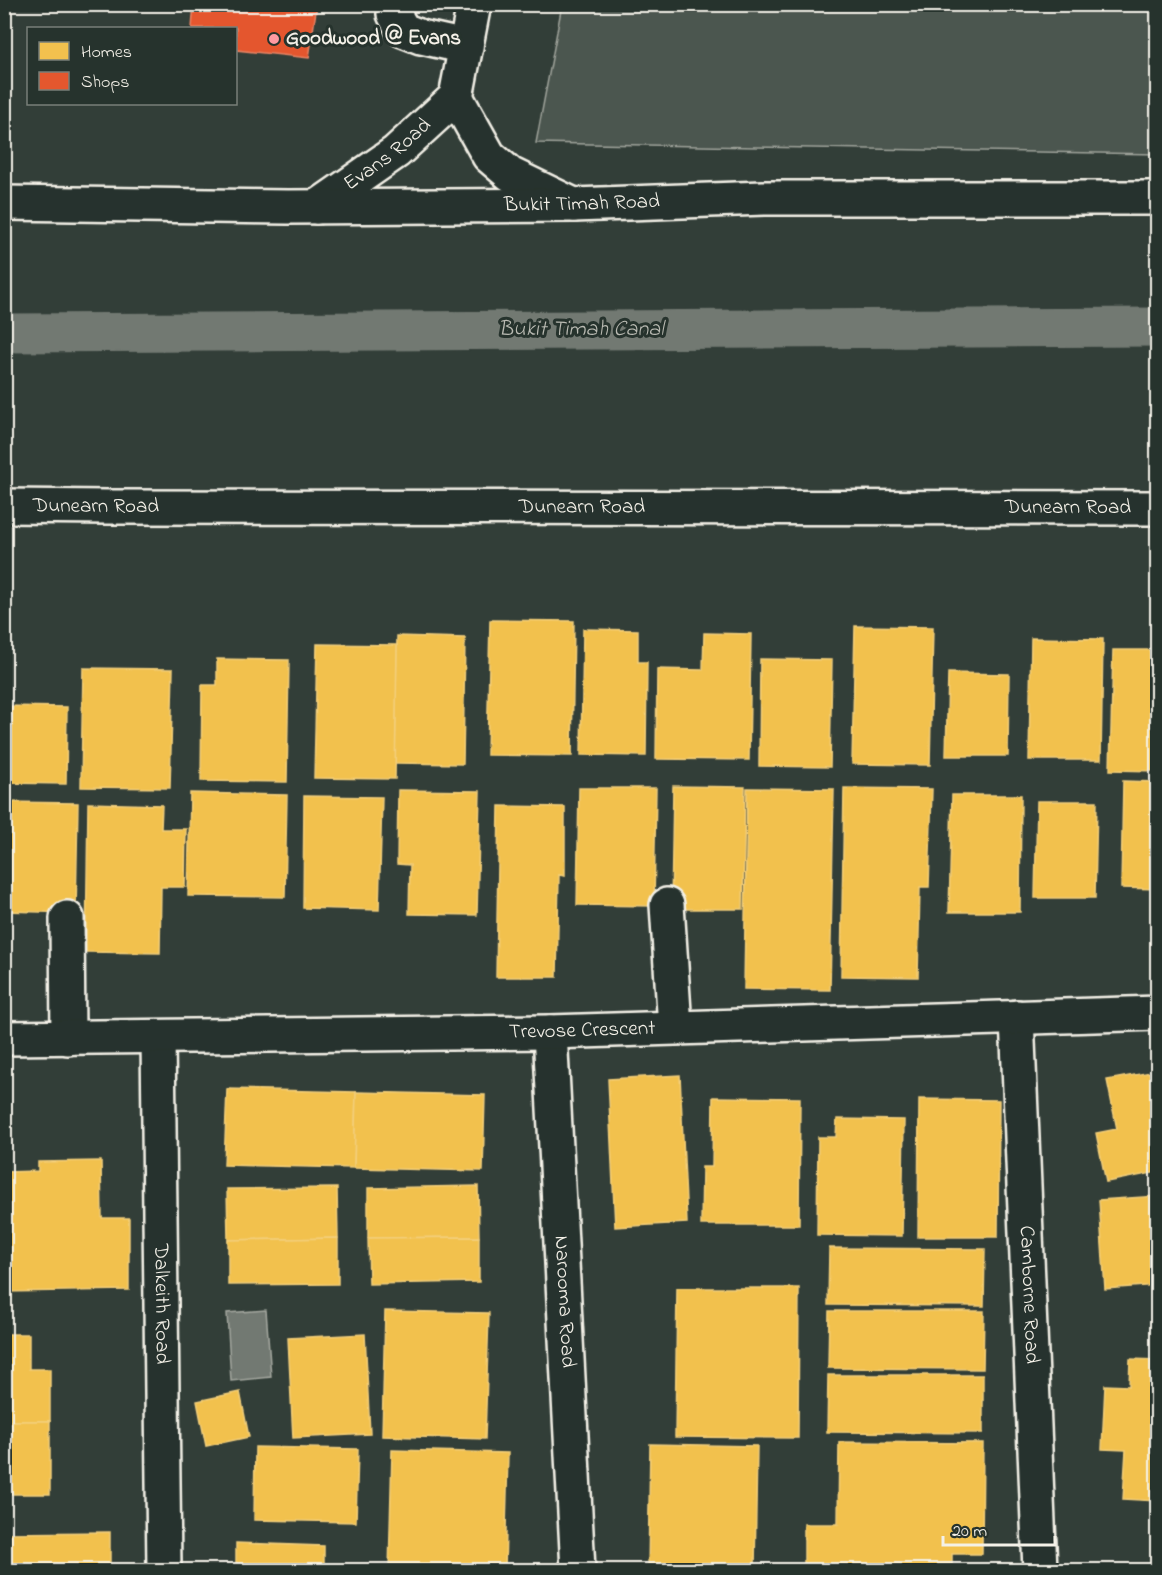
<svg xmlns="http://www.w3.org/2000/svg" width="1162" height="1575" font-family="'Indie Flower',sans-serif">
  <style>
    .green { fill: #4c564f; stroke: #a0a49c; stroke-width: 1.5 }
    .water { fill: #727972; stroke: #a6a9a1; stroke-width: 1.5 }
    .homes { fill: #f2c14e; stroke: #f3cf7c; stroke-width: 1.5 }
    .shops { fill: #e4572e; stroke: #e98566; stroke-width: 1.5 }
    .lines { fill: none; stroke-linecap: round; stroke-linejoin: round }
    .canal { stroke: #727972; stroke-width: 39 }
    .minor-casing { stroke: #f4f1e8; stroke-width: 38 }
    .highway-casing { stroke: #f4f1e8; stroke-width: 38 }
    .minor { stroke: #26332d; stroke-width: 33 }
    .highway { stroke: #26332d; stroke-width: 33 }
    .poi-dot { fill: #ff9aa2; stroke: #26332d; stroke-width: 2 }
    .labels { text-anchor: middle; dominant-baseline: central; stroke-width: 6; stroke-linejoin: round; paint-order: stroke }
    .poi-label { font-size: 21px; font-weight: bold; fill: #f4f1e8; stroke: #26332d; text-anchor: start }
    .street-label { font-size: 21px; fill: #f4f1e8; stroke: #26332d }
    .water-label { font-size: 22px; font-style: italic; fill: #babbb3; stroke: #26332d }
  </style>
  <rect width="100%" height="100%" fill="#323e38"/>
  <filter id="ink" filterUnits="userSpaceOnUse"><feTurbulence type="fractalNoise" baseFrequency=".0167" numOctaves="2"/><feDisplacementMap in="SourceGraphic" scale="12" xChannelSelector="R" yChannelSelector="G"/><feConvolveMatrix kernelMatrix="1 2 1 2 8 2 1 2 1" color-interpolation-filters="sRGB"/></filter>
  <g filter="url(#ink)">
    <polygon class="green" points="562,5 1157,5 1157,154 536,143"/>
    <polygon class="water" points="266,1310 271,1377 231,1381 227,1313"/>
    <g class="homes">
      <polygon points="490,620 574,621 572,756 487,755"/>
      <polygon points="855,626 933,627 930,765 852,764"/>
      <polygon points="583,629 638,630 638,662 647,662 646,756 581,755"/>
      <polygon points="704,633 751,634 749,760 656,759 657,669 703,670"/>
      <polygon points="397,636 465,638 463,764 395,763"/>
      <polygon points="1031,638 1103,639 1101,760 1029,760"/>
      <polygon points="317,644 397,645 395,779 314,778"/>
      <polygon points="1113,650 1158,650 1158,771 1110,770"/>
      <polygon points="217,659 289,660 287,782 201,781 202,685 217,685"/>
      <polygon points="760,659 832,660 830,767 759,766"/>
      <polygon points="83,668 173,669 170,788 81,787"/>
      <polygon points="948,673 1009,674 1008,756 946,756"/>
      <polygon points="4,706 67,707 66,784 4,783"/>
      <polygon points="1123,781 1158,782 1158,889 1121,888"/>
      <polygon points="673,786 745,787 743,909 671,909"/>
      <polygon points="579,788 656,788 654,906 577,905"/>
      <polygon points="747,788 834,789 830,990 744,989"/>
      <polygon points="844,788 932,789 929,887 920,887 918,977 841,976"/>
      <polygon points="398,790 480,791 477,915 409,914 410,865 397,864"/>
      <polygon points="190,793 287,795 285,897 188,896"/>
      <polygon points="952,795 1021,795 1020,912 949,912"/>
      <polygon points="304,796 382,797 379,910 303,908"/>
      <polygon points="1037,801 1097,801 1095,898 1035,898"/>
      <polygon points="4,802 78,803 76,913 4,911"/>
      <polygon points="88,803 162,805 161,829 186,829 185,887 161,887 160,953 86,952"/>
      <polygon points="499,806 565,807 565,876 559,875 557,977 496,977"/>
      <polygon points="1156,1071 1158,1079 1158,1172 1106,1182 1096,1133 1117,1129 1107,1080"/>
      <polygon points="680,1075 687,1223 615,1227 608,1079"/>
      <polygon points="227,1089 356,1092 354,1168 224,1165"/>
      <polygon points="356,1092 485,1095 483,1171 354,1168"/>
      <polygon points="713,1097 800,1098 799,1225 701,1225 702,1167 712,1167"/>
      <polygon points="919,1099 999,1100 998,1237 918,1237"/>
      <polygon points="837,1119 904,1120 902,1236 817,1235 818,1137 836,1137"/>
      <polygon points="101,1161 102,1218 129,1218 129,1290 4,1292 4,1172 38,1171 38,1162"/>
      <polygon points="478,1186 479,1237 368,1238 368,1188"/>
      <polygon points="337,1188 338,1238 228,1240 227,1189"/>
      <polygon points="1158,1196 1158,1285 1105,1289 1099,1200"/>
      <polygon points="479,1237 479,1282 369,1284 368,1238"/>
      <polygon points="338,1238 338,1284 228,1285 228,1240"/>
      <polygon points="829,1248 985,1249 984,1306 828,1305"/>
      <polygon points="677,1288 799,1288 798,1438 675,1437"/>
      <polygon points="385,1311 489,1313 485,1439 382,1436"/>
      <polygon points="829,1311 984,1311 983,1369 828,1368"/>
      <polygon points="4,1334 29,1334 29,1369 50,1369 50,1421 4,1421"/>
      <polygon points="365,1334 370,1434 293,1438 288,1338"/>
      <polygon points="1130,1359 1158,1360 1158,1501 1123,1499 1126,1450 1102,1449 1105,1385 1129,1386"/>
      <polygon points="828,1375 983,1375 983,1433 827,1432"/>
      <polygon points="240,1392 249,1437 206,1446 197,1401"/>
      <rect x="4" y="1421" width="46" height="73"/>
      <polygon points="839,1442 983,1443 982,1554 952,1554 952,1570 804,1570 804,1524 838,1524"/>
      <polygon points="650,1444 757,1446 755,1570 648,1570"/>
      <polygon points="255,1447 358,1449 356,1522 254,1520"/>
      <polygon points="392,1450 508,1453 505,1570 389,1570"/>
      <polygon points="110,1532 110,1570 4,1570 4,1533"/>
      <polygon points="236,1543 324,1546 324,1570 236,1570"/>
    </g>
    <polygon class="shops" points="194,4 317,4 309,58 236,50 236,28 192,28"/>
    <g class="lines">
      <polyline class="canal" points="4,333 1158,327"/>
      <g class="minor-casing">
        <g id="minor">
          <polyline points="396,4 394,14 403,30 421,37 466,47"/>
          <polyline points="456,97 489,156 510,174 574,205"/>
          <path id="s1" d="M317,207L396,152L456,97L474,4"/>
          <polyline points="667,905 675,1027"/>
          <polyline points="67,918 68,1038"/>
          <path id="s2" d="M1017,1017L1040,1570"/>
          <path id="s3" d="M550,1032L578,1570"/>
          <path id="s4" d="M158,1037L164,1570"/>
          <path id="s5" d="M4,1038L550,1032L1158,1013"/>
        </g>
      </g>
      <g class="highway-casing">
        <g id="highway">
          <path id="s6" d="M4,203L288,207L574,205L764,198H1158"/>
          <path id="s7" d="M4,506L108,507L1158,508"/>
        </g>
      </g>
      <use href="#minor" class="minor"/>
      <use href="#highway" class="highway"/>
    </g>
  </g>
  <circle class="poi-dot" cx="274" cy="39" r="6"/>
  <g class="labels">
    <g class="poi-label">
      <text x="286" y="39">Goodwood @ Evans</text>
    </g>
    <g class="street-label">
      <text stroke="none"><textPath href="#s1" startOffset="88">Evans Road</textPath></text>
      <text stroke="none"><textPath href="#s6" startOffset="578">Bukit Timah Road</textPath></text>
      <text stroke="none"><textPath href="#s7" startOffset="92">Dunearn Road</textPath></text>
      <text stroke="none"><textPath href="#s7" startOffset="578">Dunearn Road</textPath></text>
      <text stroke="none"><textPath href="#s7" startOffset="1064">Dunearn Road</textPath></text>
      <text stroke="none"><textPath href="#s5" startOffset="578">Trevose Crescent</textPath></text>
      <text stroke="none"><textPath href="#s2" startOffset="278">Camborne Road</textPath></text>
      <text stroke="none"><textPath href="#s3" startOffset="270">Narooma Road</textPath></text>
      <text stroke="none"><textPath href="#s4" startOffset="267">Dalkeith Road</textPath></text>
    </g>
    <g class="water-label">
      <text x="581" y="330">Bukit Timah Canal</text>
    </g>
  </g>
  <rect width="1162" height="1575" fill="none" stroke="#26332d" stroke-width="24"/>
  <rect x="12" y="12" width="1138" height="1551" fill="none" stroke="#f4f1e8" stroke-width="2" filter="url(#ink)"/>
  <rect x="27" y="27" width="210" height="78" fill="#26332d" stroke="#787f78" stroke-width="1.5"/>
  <rect x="39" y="42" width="30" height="18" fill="#f2c14e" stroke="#787f78" stroke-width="1.5"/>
  <text x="81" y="57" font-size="18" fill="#f4f1e8">Homes</text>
  <rect x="39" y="72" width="30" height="18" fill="#e4572e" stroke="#787f78" stroke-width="1.5"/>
  <text x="81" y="87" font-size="18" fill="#f4f1e8">Shops</text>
  <path d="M943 1536v9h112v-9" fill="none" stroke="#f4f1e8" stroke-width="3"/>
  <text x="952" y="1536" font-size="18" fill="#f4f1e8" stroke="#26332d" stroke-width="4.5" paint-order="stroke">20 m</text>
</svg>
